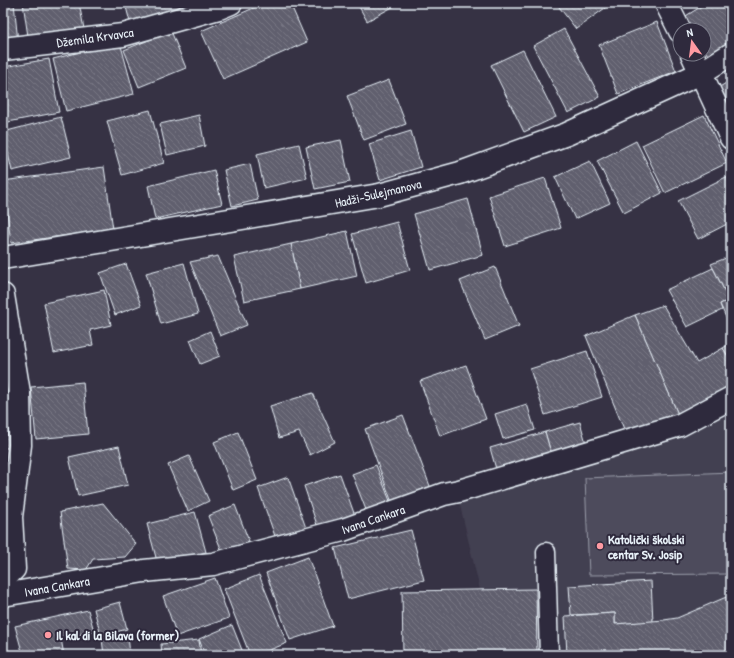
<svg xmlns="http://www.w3.org/2000/svg" width="734" height="658" font-family="'Patrick Hand',sans-serif">
  <style>
    .built { fill: #433f51 }
    .green { fill: #4d4b5c; stroke: #9a9eaa }
    .building { fill: url(#building-back-hatch); stroke: #e8f1f8 }
    .lines { fill: none; stroke-linecap: round; stroke-linejoin: round }
    .lane-casing { stroke: #e8f1f8; stroke-width: 21 }
    .street-casing { stroke: #e8f1f8; stroke-width: 25 }
    .lane { stroke: #2f2a3d; stroke-width: 18 }
    .street { stroke: #2f2a3d; stroke-width: 22 }
    .poi-dot { fill: #ff9aa2; stroke: #2f2a3d; stroke-width: 1.5 }
    .labels { text-anchor: middle; dominant-baseline: central; stroke-width: 4; stroke-linejoin: round; paint-order: stroke }
    .street-label { font-size: 13px; fill: #e8f1f8; stroke: #2f2a3d }
    .poi-label { font-size: 13px; font-weight: bold; fill: #e8f1f8; stroke: #2f2a3d; text-anchor: start }
  </style>
  <defs>
    <pattern id="building-back-hatch" width="6" height="6" patternUnits="userSpaceOnUse"><rect width="6" height="6" fill="#605e6e"/><path d="M-1 5l2 2M0 0l6 6M5-1l2 2" fill="none" stroke="#777683"/></pattern>
  </defs>
  <rect width="100%" height="100%" fill="#363244"/>
  <filter id="ink" filterUnits="userSpaceOnUse"><feTurbulence type="fractalNoise" baseFrequency=".025" numOctaves="2"/><feDisplacementMap in="SourceGraphic" scale="8" xChannelSelector="R" yChannelSelector="G"/><feConvolveMatrix kernelMatrix="1 2 1 2 8 2 1 2 1" color-interpolation-filters="sRGB"/></filter>
  <g filter="url(#ink)">
    <polygon class="built" points="731,404 731,655 403,655 402,591 480,590 459,501"/>
    <polygon class="green" points="731,472 731,574 589,575 585,478"/>
    <g class="building">
      <polygon points="3,3 14,3 18,42 3,44"/>
      <polygon points="23,3 79,3 85,34 29,43"/>
      <polygon points="125,3 179,3 181,11 131,26"/>
      <polygon points="265,3 290,3 307,42 223,79 201,31"/>
      <polygon points="357,3 400,3 367,21"/>
      <polygon points="556,3 612,3 576,29"/>
      <polygon points="707,3 731,3 731,47 711,60 704,49 704,30 692,30 684,17"/>
      <polygon points="657,22 676,71 618,94 599,45"/>
      <polygon points="564,29 600,97 568,113 533,46"/>
      <polygon points="171,31 186,68 139,87 124,50"/>
      <polygon points="120,42 134,94 66,111 53,59"/>
      <polygon points="523,50 556,117 524,132 491,65"/>
      <polygon points="49,59 59,112 3,123 3,67"/>
      <polygon points="389,80 406,124 364,140 347,96"/>
      <polygon points="731,80 731,115 718,88"/>
      <polygon points="150,110 164,163 122,175 107,121"/>
      <polygon points="199,115 205,146 167,155 160,124"/>
      <polygon points="704,115 727,163 665,193 642,145"/>
      <polygon points="61,117 71,157 12,171 3,132"/>
      <polygon points="411,131 421,167 380,180 369,144"/>
      <polygon points="341,140 350,182 315,189 306,147"/>
      <polygon points="636,141 662,193 624,213 597,161"/>
      <polygon points="299,144 307,178 264,188 257,154"/>
      <polygon points="590,161 610,203 575,219 555,177"/>
      <polygon points="250,164 258,200 232,206 224,170"/>
      <polygon points="104,167 113,229 11,243 3,181"/>
      <polygon points="214,170 222,204 155,219 148,186"/>
      <polygon points="726,177 731,186 731,222 698,239 678,201"/>
      <polygon points="545,178 561,228 505,246 489,196"/>
      <polygon points="468,199 483,255 430,270 414,214"/>
      <polygon points="397,222 410,270 366,283 352,234"/>
      <polygon points="347,231 357,276 300,289 291,244"/>
      <polygon points="291,244 300,289 244,301 234,257"/>
      <polygon points="218,256 247,325 220,336 190,262"/>
      <polygon points="731,256 731,300 729,300 711,264"/>
      <polygon points="184,263 198,314 161,324 146,273"/>
      <polygon points="126,264 141,305 115,315 100,273"/>
      <polygon points="495,267 519,326 485,340 460,281"/>
      <polygon points="713,268 729,300 720,304 722,310 687,327 666,290"/>
      <polygon points="104,290 111,325 90,330 93,345 54,353 44,303"/>
      <polygon points="729,300 731,300 731,329 720,304"/>
      <polygon points="663,305 697,363 723,348 731,361 731,392 680,419 635,315"/>
      <polygon points="635,315 680,419 626,434 586,336"/>
      <polygon points="210,331 220,356 200,364 190,340"/>
      <polygon points="731,343 731,361 723,348"/>
      <polygon points="587,351 602,397 545,415 530,369"/>
      <polygon points="466,365 486,419 440,436 420,381"/>
      <polygon points="83,382 88,434 36,439 31,387"/>
      <polygon points="313,393 335,442 310,455 299,432 279,438 270,406"/>
      <polygon points="527,404 535,430 503,439 495,414"/>
      <polygon points="6,412 9,448 3,448 3,413"/>
      <polygon points="403,415 433,494 394,508 365,429"/>
      <polygon points="580,422 588,450 553,460 545,432"/>
      <polygon points="238,432 257,480 233,490 214,442"/>
      <polygon points="545,432 553,460 498,476 490,448"/>
      <polygon points="119,446 128,485 78,496 69,457"/>
      <polygon points="189,456 209,501 188,511 168,465"/>
      <polygon points="376,465 392,506 368,515 352,474"/>
      <polygon points="340,474 355,516 318,528 304,486"/>
      <polygon points="288,477 306,528 276,539 258,488"/>
      <polygon points="103,503 136,544 125,557 93,559 86,570 68,569 60,512"/>
      <polygon points="235,505 252,549 225,559 208,516"/>
      <polygon points="195,512 206,552 158,565 147,524"/>
      <polygon points="411,530 424,580 348,599 335,548"/>
      <polygon points="308,557 333,626 290,640 266,573"/>
      <polygon points="259,575 287,643 257,655 250,655 224,589"/>
      <polygon points="215,578 229,618 177,636 163,596"/>
      <polygon points="651,581 653,622 615,624 615,613 571,615 569,586"/>
      <polygon points="536,589 537,655 403,655 402,591"/>
      <polygon points="731,595 731,655 567,655 565,616 615,613 615,624 664,620 677,618"/>
      <polygon points="120,602 127,629 101,636 94,609"/>
      <polygon points="88,610 94,631 61,639 64,655 23,655 15,626"/>
      <polygon points="232,625 244,655 205,655 199,639"/>
      <polygon points="128,636 130,655 104,655 102,639"/>
      <polygon points="199,640 201,655 162,655 161,644"/>
      <polygon points="93,652 94,655 79,655"/>
    </g>
    <g class="lines">
      <g class="lane-casing">
        <polyline id="lane" points="546,552 549,655"/>
      </g>
      <g class="street-casing">
        <g id="street">
          <polyline points="666,3 680,31"/>
          <polyline points="3,49 123,35 219,8 231,3"/>
          <polyline points="692,54 731,138"/>
          <polyline points="3,258 379,195 460,173 567,134 701,73 731,54"/>
          <polyline points="3,295 19,393 20,445 11,517 14,569 3,580"/>
          <polyline points="3,595 144,571 213,564 343,530 444,494 459,491 680,425 731,398"/>
        </g>
      </g>
      <use href="#lane" class="lane"/>
      <use href="#street" class="street"/>
    </g>
  </g>
  <g class="poi-dot">
    <circle cx="600" cy="546" r="4"/>
    <circle cx="48" cy="635" r="4"/>
  </g>
  <g class="labels">
    <g class="street-label">
      <text transform="translate(95 37) rotate(-8)">Džemila Krvavca</text>
      <text transform="translate(378 193) rotate(-13)">Hadži-Sulejmanova</text>
      <text transform="translate(373 519) rotate(-19)">Ivana Cankara</text>
      <text transform="translate(57 586) rotate(-10)">Ivana Cankara</text>
    </g>
    <g class="poi-label">
      <text x="608" y="539">Katolički školski<tspan x="608" dy="15">centar Sv. Josip</tspan></text>
      <text x="56" y="635">Il kal di la Bilava (former)</text>
    </g>
  </g>
  <rect width="734" height="658" fill="none" stroke="#2f2a3d" stroke-width="16"/>
  <rect x="8" y="8" width="718" height="642" fill="none" stroke="#e8f1f8" stroke-width="1.5" filter="url(#ink)"/>
  <g transform="translate(692 42) rotate(346)"><circle r="19" fill="#2f2a3d" stroke="#797a88"/>
  <path d="M0-3L7 15L0 10L-7 15Z" fill="#ff9aa2"/>
  <text y="-6" font-size="11" font-weight="bold" text-anchor="middle" fill="#e8f1f8">N</text>
  </g>
</svg>
